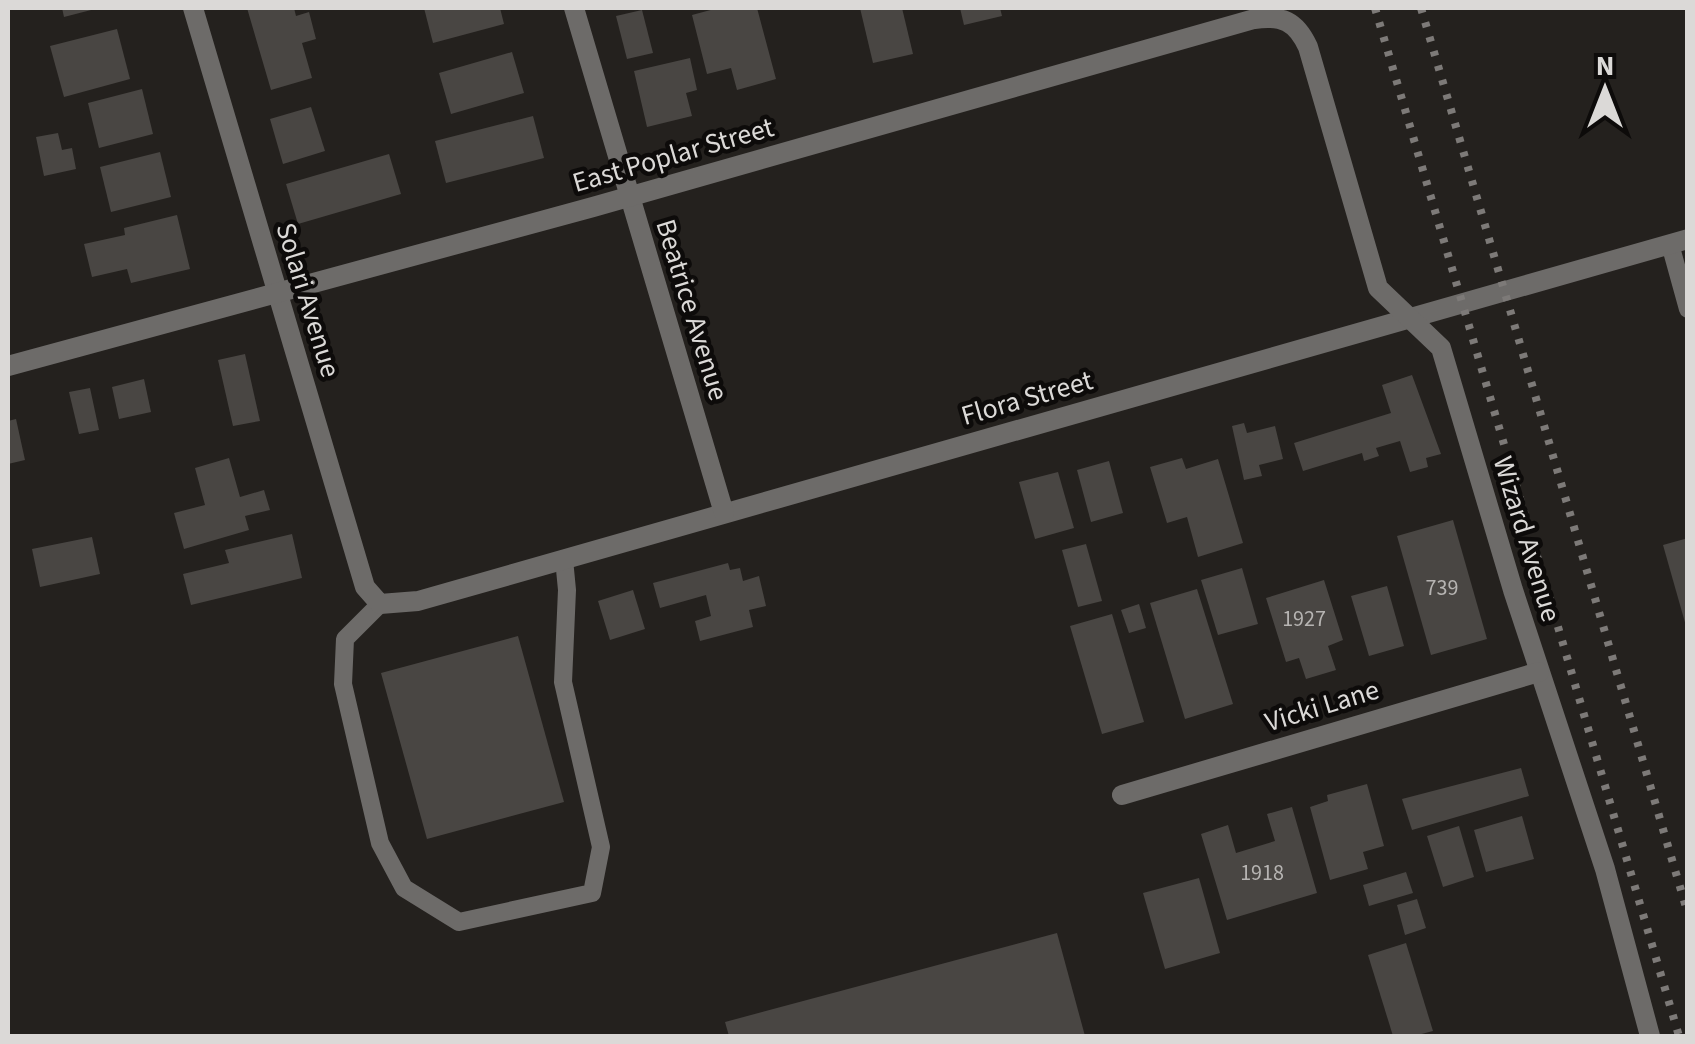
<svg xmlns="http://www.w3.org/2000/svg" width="1695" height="1044" font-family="'Source Sans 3',sans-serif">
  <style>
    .building { fill: #494643 }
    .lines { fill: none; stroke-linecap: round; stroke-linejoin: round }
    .service { stroke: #6d6b69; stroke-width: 18 }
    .minor { stroke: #6d6b69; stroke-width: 20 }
    .rail { stroke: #7d7a78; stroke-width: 8; stroke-dasharray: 5 10; stroke-linecap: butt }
    .labels { text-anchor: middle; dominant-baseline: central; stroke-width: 9; stroke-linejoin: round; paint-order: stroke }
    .number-label { font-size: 22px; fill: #b6b4b2 }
    .street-label { font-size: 28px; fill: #dbd9d7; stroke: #0d0b0a }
  </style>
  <rect width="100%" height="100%" fill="#24211e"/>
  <g class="building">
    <polygon points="62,8 95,8 95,9 64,17"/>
    <polygon points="247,8 294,8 296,16 309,12 316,39 302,43 312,78 271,90"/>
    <polygon points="424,8 500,8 504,24 433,43"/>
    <polygon points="718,8 757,8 776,79 737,90 731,68 707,74 692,15"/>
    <polygon points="860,8 902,8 913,54 873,63"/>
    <polygon points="960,8 1000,8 1002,16 964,25"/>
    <polygon points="642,10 653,53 627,59 616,16"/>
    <polygon points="117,29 130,79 64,97 50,46"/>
    <polygon points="512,52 524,93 451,114 439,73"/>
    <polygon points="690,58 697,90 686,93 692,116 647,127 634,71"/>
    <polygon points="142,89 153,134 99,148 88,103"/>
    <polygon points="311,107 325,151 283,164 270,119"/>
    <polygon points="533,116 544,158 446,183 435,141"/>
    <polygon points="58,133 62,150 72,148 76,169 44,176 36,137"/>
    <polygon points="160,152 171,197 111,212 100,167"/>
    <polygon points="389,154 401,194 298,224 286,184"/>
    <polygon points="177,215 190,269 131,283 127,269 92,277 84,244 125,235 124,228"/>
    <polygon points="245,354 260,421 233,426 218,360"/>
    <polygon points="1412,375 1441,454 1426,458 1428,467 1410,472 1400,441 1376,448 1379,456 1364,461 1362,453 1303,471 1294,443 1391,413 1382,385"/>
    <polygon points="144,379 151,412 119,419 112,387"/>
    <polygon points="90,388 99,430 79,434 69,392"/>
    <polygon points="16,419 25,460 8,464 8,421"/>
    <polygon points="1244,423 1247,433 1275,426 1283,459 1259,465 1262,476 1244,480 1232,426"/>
    <polygon points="229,458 240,497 264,490 270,510 245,516 249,530 184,549 174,513 205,505 195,468"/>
    <polygon points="1182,458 1186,469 1218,459 1243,543 1198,557 1187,517 1167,523 1150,467"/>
    <polygon points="1109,461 1123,513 1091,522 1077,470"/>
    <polygon points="1058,472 1074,528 1035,539 1019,482"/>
    <polygon points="1453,520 1487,639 1431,655 1397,536"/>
    <polygon points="292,534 302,578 191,605 183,574 229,563 225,550"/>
    <polygon points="92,537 100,574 40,587 32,549"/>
    <polygon points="1688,538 1688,626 1686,626 1663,545"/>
    <polygon points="1086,544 1102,601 1078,607 1062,550"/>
    <polygon points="728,563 730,570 740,568 743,581 759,576 766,606 749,610 753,627 700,641 695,621 711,616 706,595 660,608 653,583"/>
    <polygon points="1242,568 1258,624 1218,635 1201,580"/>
    <polygon points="1324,580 1343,640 1328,646 1336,670 1306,679 1299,658 1286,662 1266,598"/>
    <polygon points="1387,586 1404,646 1369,656 1351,596"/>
    <polygon points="1197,589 1233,704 1185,719 1150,603"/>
    <polygon points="633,590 645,629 610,640 598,601"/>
    <polygon points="1139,604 1146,628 1129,633 1121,610"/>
    <polygon points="1112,614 1144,722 1102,734 1070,626"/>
    <polygon points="518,636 564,802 427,839 381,673"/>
    <polygon points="1521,768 1529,796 1412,830 1402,799"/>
    <polygon points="1367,784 1384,846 1363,852 1368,869 1330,880 1310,807 1328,801 1327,795"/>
    <polygon points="1292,807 1317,893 1227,920 1201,834 1228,825 1236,853 1275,841 1267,814"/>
    <polygon points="1522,816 1534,859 1486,872 1474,830"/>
    <polygon points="1459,826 1474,877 1443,887 1427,836"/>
    <polygon points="1406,872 1413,893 1369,906 1363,885"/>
    <polygon points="1199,878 1220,953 1165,969 1143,893"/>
    <polygon points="1417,899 1426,928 1405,935 1397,905"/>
    <polygon points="1057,933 1085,1036 729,1036 725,1022"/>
    <polygon points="1406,943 1433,1031 1414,1036 1393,1036 1368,955"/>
  </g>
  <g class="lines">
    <g class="service">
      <polyline points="1670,244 1688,309"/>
      <polyline points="380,604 345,639 343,684 380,843 404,888 459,922 592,893 601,847 563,682 567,590 564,559"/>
    </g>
    <g class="minor">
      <polyline points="193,8 365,587 380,604 418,601 1688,239"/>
      <polyline points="574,8 724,513"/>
      <path d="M8,366L593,207L1254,19C1282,15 1296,21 1308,47L1378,288L1441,348L1513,590L1605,869L1650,1036"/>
      <polyline points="1122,795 1539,672"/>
    </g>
    <g class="rail">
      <polyline points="1375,8 1679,1036"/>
      <polyline points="1421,8 1688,914"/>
    </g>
  </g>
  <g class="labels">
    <g class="number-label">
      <text x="1442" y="588">739</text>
      <text x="1304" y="619">1927</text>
      <text x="1262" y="873">1918</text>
    </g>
    <g class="street-label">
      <text transform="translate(673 155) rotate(-16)">East Poplar Street</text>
      <text transform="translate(308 300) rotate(73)">Solari Avenue</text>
      <text transform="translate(692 310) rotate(73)">Beatrice Avenue</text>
      <text transform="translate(1027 398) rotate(-16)">Flora Street</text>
      <text transform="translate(1527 539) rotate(73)">Wizard Avenue</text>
      <text transform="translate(1322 706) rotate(-17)">Vicki Lane</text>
    </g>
  </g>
  <rect width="1695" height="1044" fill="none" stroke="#dbd9d7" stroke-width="20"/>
  <g transform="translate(1605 90)" stroke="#0d0b0a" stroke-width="8" paint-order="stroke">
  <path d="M0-8L18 38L0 25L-18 38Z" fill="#dbd9d7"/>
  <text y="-15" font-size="28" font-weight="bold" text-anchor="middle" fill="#dbd9d7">N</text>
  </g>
</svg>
